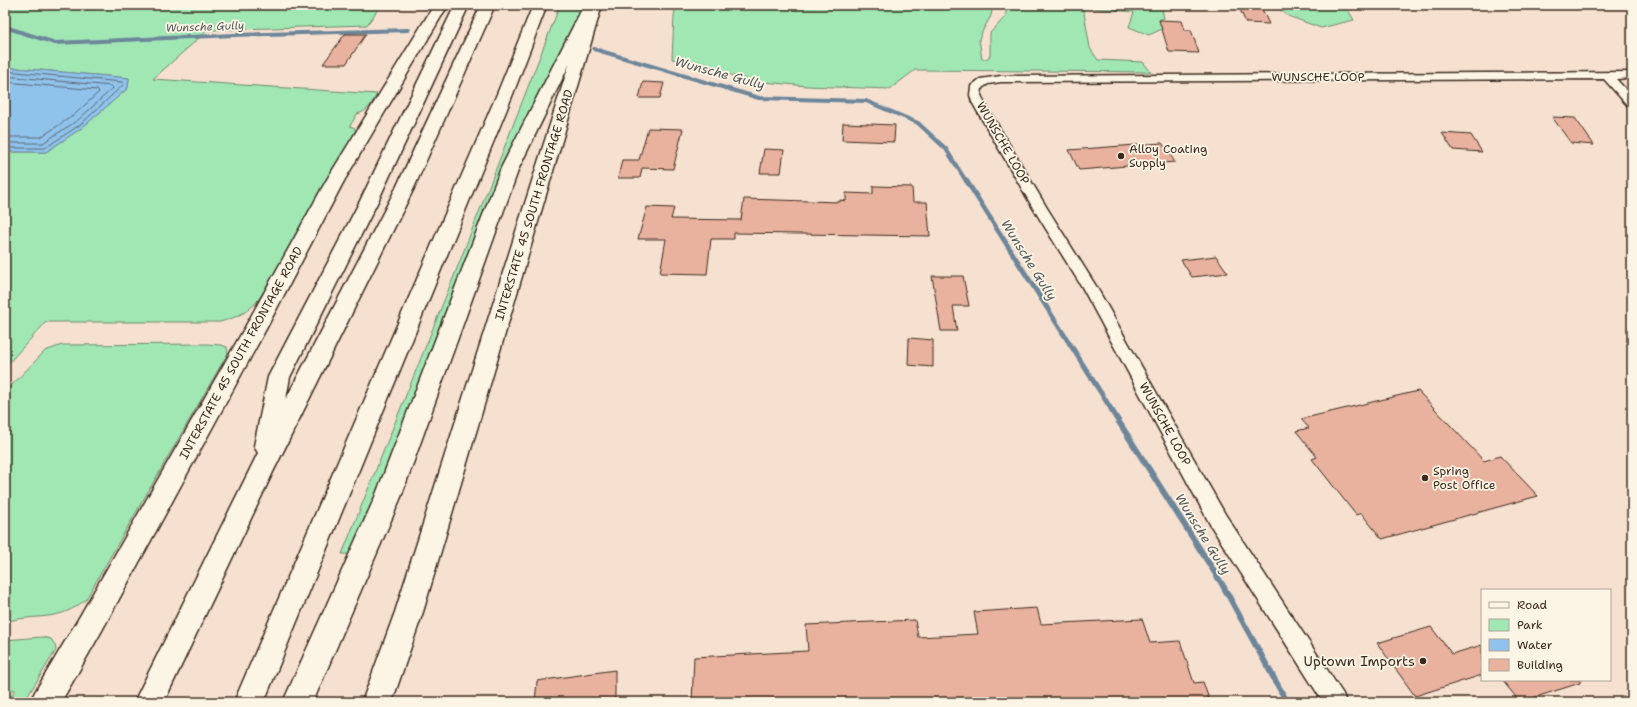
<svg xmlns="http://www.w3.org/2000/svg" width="1637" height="707" font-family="'Shantell Sans',sans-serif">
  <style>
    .green { fill: #a0e7b4; stroke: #6e8869 }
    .water { fill: #8fc3ec; stroke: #6d869a }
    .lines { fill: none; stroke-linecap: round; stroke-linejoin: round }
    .shore { stroke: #5d6770; stroke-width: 1 }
    .stream-far2 { stroke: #6d869a; stroke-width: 4 }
    .stream-far1 { stroke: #6d869a; stroke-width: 5 }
    .stream { stroke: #6d869a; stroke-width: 6 }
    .building { fill: #e9b29f; stroke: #3b2a1e }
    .street-casing { stroke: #3b2a1e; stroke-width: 3 }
    .secondary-casing { stroke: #3b2a1e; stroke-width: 3 }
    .highway-casing { stroke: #3b2a1e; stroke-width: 3 }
    .street { fill: #fcf5e5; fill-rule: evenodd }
    .secondary { fill: #fcf5e5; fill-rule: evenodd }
    .highway { fill: #fcf5e5; fill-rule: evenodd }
    .poi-dot { fill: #3b2a1e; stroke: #fcf5e5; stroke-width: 1.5 }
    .labels { text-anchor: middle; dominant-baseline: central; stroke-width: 3.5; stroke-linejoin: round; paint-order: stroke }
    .far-water-label { font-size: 11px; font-style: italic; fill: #54585c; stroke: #fcf5e5 }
    .street-label { font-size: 12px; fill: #3b2a1e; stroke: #fcf5e5 }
    .poi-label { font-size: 12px; fill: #3b2a1e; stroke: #fcf5e5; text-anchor: start }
    .water-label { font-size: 13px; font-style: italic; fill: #54585c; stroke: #fcf5e5 }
    .near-poi-label { font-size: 14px; fill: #3b2a1e; stroke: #fcf5e5; text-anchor: end }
  </style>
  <rect width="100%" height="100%" fill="#f6e1d0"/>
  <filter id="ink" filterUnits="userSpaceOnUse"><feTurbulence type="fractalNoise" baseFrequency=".025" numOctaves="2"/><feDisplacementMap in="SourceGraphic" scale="8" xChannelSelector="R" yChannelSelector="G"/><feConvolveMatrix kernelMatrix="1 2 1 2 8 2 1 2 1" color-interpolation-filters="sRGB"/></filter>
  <g filter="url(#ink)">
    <g class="green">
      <path d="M5,5H381L367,25L208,30L153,79L377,94C371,104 369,111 357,114L350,126L355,128V134L262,294C252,311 238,317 220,322H46L5,367V152H46L83,127L128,88L129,78L5,67Z"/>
      <polygon points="560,5 582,5 353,554 342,554 454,276"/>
      <polygon points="676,5 993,5 991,16 984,28 979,39 982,59 986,59 990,56 990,33 1006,16 1006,5 1161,5 1164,18 1159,20 1162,29 1149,35 1129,27 1134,12 1083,7 1090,48 1098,60 1143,62 1151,72 915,70 890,89 807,86 753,81 672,59 674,16"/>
      <polygon points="1275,5 1345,5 1354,20 1321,28 1288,16"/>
      <path d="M206,344L221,345L227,347L228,353L86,599C60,623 35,613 5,622V392L45,351L62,345Z"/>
      <polygon points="42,637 51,639 55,645 56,650 24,702 7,702 15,690 5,689 5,640"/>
    </g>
    <polygon class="water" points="5,67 129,78 128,88 83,127 46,152 5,152"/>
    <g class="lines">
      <g class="shore">
        <polyline points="5,71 122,82 124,84 81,124 45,148 5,148"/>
        <polyline points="5,76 111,86 113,88 78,120 43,143 5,143"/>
        <polyline points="5,82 97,90 99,92 74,115 41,137 5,137"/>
      </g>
      <g class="stream-far2">
        <polyline points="5,27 55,43 235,35 408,30"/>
        <polyline points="594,49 759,98 866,101 918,123 946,149 966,181"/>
      </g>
      <polyline class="stream-far1" points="966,180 1113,412"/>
      <polyline class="stream" points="1112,411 1222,584 1287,702"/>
    </g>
    <g class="building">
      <polygon points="1238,5 1260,5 1269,24 1246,23"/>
      <polygon points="1159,20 1182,21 1185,30 1191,30 1199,53 1169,52"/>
      <polygon points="345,34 366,34 346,64 323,64"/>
      <polygon points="643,82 664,83 660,98 639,98"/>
      <polygon points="1552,117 1575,118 1594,145 1571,143"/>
      <polygon points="843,123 895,125 894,142 842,140"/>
      <polygon points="648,128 683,129 673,169 642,168 640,178 618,178 622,160 639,160"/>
      <polygon points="1442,133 1471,135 1482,152 1453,150"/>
      <polygon points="1162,143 1175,162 1079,170 1069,150"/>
      <polygon points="764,149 784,150 781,173 760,173"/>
      <polygon points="873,186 912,187 913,202 927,202 930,236 734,233 734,239 711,239 707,274 660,273 666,239 638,239 647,207 674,208 671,219 741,220 744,199 840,202 840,200 846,201 846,193 873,194"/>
      <polygon points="1216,256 1228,273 1192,277 1181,260"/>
      <polygon points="932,276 963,276 969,306 953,306 957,331 941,331"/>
      <polygon points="909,338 933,340 933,367 908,365"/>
      <polygon points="1418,391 1484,461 1500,456 1538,496 1382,539 1361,513 1356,515 1312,459 1317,457 1296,431 1309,428 1301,419"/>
      <polygon points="1037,608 1041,624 1142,619 1150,643 1180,641 1194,683 1203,682 1210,702 692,702 694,657 808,651 806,625 915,620 918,637 978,634 974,612"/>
      <polygon points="1431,627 1452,654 1482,645 1482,675 1415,696 1377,643"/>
      <polygon points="615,670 615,702 535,702 537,681"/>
      <polygon points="1502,680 1580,680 1580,683 1520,702"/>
    </g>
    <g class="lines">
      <g class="street-casing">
        <polygon id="street" points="1632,72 1632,78 1616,79 1632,96 1632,107 1628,106 1604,79 1001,82 988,84 982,88 981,95 984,102 1047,208 1096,286 1225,514 1343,694 1346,702 1323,702 1211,526 1082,287 1033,208 972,102 970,95 971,86 980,79 1001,76"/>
      </g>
      <g class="secondary-casing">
        <g id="secondary">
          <polygon points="434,5 448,5 344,181 266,329 100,634 61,702 30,702 35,692 80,616 244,329 326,181"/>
          <polygon points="588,5 602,5 423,612 392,702 362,702 395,612"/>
        </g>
      </g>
      <g class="highway-casing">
        <g id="highway">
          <polygon points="455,5 469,5 378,201 290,377 286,399 396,188 481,5 495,5 414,188 273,472 164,702 134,702 258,453 254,446 268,377 360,201"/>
          <polygon points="533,5 547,5 513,94 264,702 234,702 497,94"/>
          <polygon points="584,5 598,5 519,168 401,497 313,702 283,702 375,497 501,168"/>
        </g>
      </g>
      <use href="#street" class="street"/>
      <use href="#secondary" class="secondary"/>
      <use href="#highway" class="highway"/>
    </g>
  </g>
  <g class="poi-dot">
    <circle cx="1121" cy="156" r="4"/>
    <circle cx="1425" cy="478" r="4"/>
    <circle cx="1423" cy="661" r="4"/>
  </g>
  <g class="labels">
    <g class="far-water-label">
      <text transform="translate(205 27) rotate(-2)">Wunsche Gully</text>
    </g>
    <g class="street-label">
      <text x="1318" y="77">WUNSCHE LOOP</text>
      <text transform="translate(1003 143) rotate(60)">WUNSCHE LOOP</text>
      <text transform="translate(534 205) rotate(-73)">INTERSTATE 45 SOUTH FRONTAGE ROAD</text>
      <text transform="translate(241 353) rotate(-61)">INTERSTATE 45 SOUTH FRONTAGE ROAD</text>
      <text transform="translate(1165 424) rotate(61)">WUNSCHE LOOP</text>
    </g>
    <g class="poi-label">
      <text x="1129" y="149">Alloy Coating<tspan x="1129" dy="14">Supply</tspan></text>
      <text x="1433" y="471">Spring<tspan x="1433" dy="14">Post Office</tspan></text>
    </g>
    <g class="water-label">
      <text transform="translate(720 73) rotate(15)">Wunsche Gully</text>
      <text transform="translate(1029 260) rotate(58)">Wunsche Gully</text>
      <text transform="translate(1203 534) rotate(58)">Wunsche Gully</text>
    </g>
    <g class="near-poi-label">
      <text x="1415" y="661">Uptown Imports</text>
    </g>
  </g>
  <rect width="1637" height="707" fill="none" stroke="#fcf5e5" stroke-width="20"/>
  <rect x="10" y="10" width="1617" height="687" fill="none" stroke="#3b2a1e" stroke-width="1.5" filter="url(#ink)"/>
  <rect x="1481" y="589" width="130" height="92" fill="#fcf5e5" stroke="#afa495"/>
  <rect x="1489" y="602" width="20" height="6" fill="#fcf5e5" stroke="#afa495"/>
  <text x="1517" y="609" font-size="12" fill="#3b2a1e">Road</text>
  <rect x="1489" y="619" width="20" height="12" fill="#a0e7b4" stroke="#afa495"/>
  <text x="1517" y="629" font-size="12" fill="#3b2a1e">Park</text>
  <rect x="1489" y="639" width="20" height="12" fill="#8fc3ec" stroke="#afa495"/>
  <text x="1517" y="649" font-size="12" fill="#3b2a1e">Water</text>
  <rect x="1489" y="659" width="20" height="12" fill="#e9b29f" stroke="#afa495"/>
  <text x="1517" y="669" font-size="12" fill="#3b2a1e">Building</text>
</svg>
